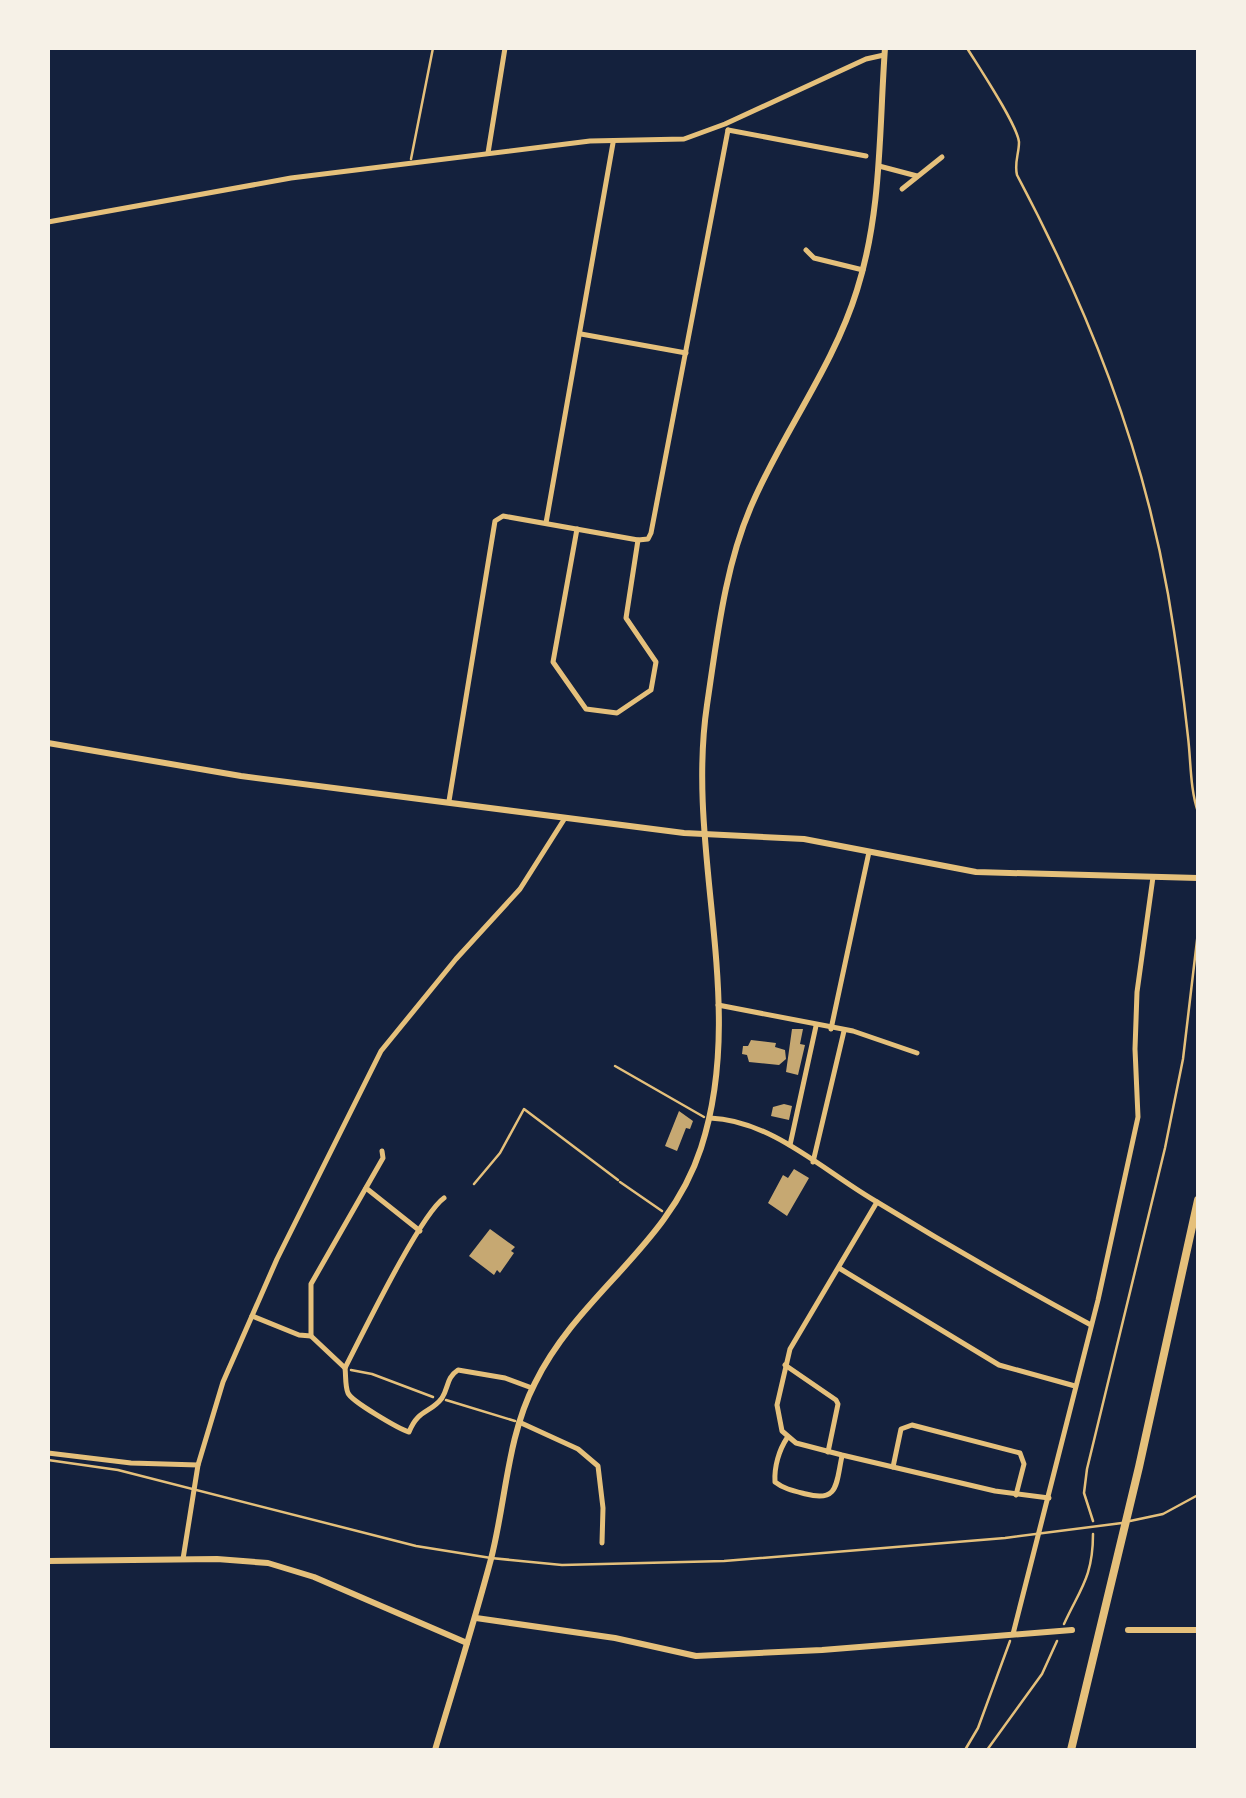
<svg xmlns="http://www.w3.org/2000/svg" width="1246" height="1798" font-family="Rubik,sans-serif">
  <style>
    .building { fill: #c6a872 }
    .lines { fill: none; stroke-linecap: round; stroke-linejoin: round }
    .path { stroke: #e5c07b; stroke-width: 2.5 }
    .service { stroke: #e5c07b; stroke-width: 2.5 }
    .minor { stroke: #e5c07b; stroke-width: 5 }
    .tertiary { stroke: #e5c07b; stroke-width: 6 }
    .secondary { stroke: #e5c07b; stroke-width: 6 }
    .primary { stroke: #e5c07b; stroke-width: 8 }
  </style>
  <rect width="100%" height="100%" fill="#14213d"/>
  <g class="building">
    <polygon points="792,1029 803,1029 800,1044 805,1045 798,1075 786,1072"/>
    <polygon points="751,1040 776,1043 775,1047 785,1050 786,1059 779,1065 749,1062 747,1055 742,1054 743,1046 748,1046"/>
    <polygon points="784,1104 792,1106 789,1120 771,1116 773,1107"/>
    <polygon points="679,1111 693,1121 690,1129 686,1128 677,1151 665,1146"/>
    <polygon points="794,1169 809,1178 787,1216 768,1203 783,1175 788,1178"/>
    <polygon points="490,1229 515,1247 511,1251 514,1253 500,1273 497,1270 494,1275 469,1256"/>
  </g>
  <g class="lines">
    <g class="path">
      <path d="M967,48C978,66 1017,124 1019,142C1019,154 1014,163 1017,175C1088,309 1142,445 1168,594C1176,641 1183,690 1188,737C1191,762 1190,789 1198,812"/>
      <polyline points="411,159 433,48"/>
      <polyline points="474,1184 500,1153 524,1109 618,1180"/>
      <polyline points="351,1370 372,1374 433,1397"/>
      <polyline points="446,1400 515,1421"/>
      <polyline points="1093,1521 1084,1493 1087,1469 1165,1148 1183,1059 1198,932"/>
      <path d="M1064,1624C1080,1589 1093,1577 1093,1534"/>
      <polyline points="965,1750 978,1728 1010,1641"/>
      <polyline points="987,1750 1042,1674 1057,1641"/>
    </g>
    <g class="service">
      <polyline points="615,1066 704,1117"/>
      <polyline points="620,1182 662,1211"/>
      <polyline points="48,1460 118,1470 416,1546 491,1558 562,1565 724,1561 1005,1538 1122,1523"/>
      <polyline points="1130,1521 1163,1514 1198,1495"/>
    </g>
    <g class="minor">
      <polyline points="728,130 866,156"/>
      <polyline points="488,153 505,48"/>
      <polyline points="879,166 917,176"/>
      <polyline points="902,189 942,157"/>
      <polyline points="48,222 291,178 590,141 684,139 725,124 866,59 884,55"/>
      <polyline points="806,250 814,258 863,270"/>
      <polyline points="581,334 686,353"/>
      <polyline points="546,523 613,143"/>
      <polyline points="577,529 553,662 586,709 617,713 651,690 656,662 626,618 638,540"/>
      <polyline points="449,801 495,521 503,516 638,540 648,539 651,533 728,130"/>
      <polyline points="718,1005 853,1031 917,1053"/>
      <polyline points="831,1029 869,852"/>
      <path d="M710,1118C770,1120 823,1170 872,1199C944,1243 1017,1285 1091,1325"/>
      <polyline points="790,1145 816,1026"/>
      <polyline points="813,1162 844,1031"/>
      <polyline points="366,1188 420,1231"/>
      <polyline points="877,1202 790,1349 777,1405 782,1431 796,1443 842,1455 995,1491 1049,1498"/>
      <polyline points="839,1268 999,1365 1075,1386"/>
      <path d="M252,1316L299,1335L311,1336L345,1368C346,1376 345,1386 348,1393C351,1401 399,1429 409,1432C419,1408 430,1414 442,1398C449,1387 446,1378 458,1370L505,1378L532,1388"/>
      <polyline points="311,1336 311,1284 383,1158 382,1151"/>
      <polyline points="785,1365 836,1400 838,1404 828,1452"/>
      <path d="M345,1368C362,1335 420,1215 444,1198"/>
      <polyline points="519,1422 578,1449 598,1466 603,1508 602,1543"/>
      <path d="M787,1438C779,1450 774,1467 775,1482C784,1489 794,1491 806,1494C839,1503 836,1483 842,1456"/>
      <polyline points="48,1453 131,1463 198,1465"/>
      <polyline points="893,1467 901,1429 912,1425 1020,1453 1024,1464 1016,1495"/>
      <polyline points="183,1559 198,1465 223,1382 277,1259 381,1051 456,959 520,889 565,818"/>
      <polyline points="1013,1634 1098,1300 1138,1117 1135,1049 1137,992 1153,877"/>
    </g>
    <g class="tertiary">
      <polyline points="48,1561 217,1559 268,1563 314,1577 467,1643"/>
      <polyline points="476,1618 615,1638 696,1656 822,1650 1072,1630"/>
      <polyline points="1128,1630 1198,1630"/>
      <path d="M435,1750C454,1686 474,1623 491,1559C506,1501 507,1437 535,1383C580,1292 669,1247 701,1148C748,1004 685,852 707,705C717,638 725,564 753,502C784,431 834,365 857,290C882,211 879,130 885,48"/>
    </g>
    <polyline class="secondary" points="48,743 241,776 684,833 804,839 976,872 1198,878"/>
    <polyline class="primary" points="1071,1750 1139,1467 1198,1200"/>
  </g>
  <rect width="1246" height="1798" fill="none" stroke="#f6f1e7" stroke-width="100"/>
</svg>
